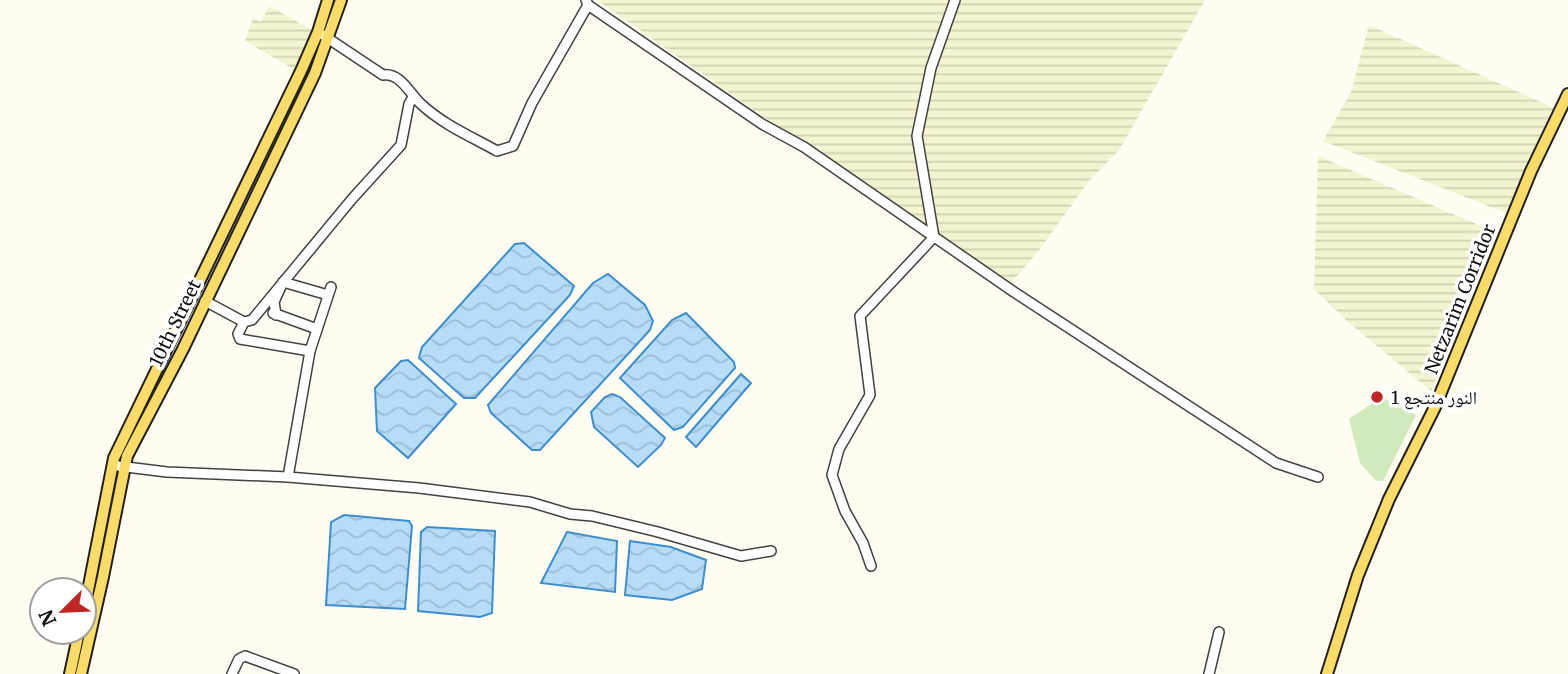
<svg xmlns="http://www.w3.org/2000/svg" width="1568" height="674" font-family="Merriweather,'Noto Naskh Arabic',serif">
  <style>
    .farmland { fill: url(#farmland-rules) }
    .grass { fill: #d1eabb }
    .water { fill: url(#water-waves); stroke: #3d8ece; stroke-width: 2 }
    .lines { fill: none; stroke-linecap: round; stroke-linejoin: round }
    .minor-casing { stroke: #424242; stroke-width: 12 }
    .major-casing { stroke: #202020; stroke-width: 14 }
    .minor { stroke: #fff; stroke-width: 9 }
    .major { stroke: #f9dc68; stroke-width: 10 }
    .poi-dot { fill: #c12626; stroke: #fff; stroke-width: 2.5 }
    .labels { text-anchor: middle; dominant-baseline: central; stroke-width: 7; stroke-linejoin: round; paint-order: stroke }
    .street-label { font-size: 18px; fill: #0f0f0f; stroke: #fff }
    .poi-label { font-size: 18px; fill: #0f0f0f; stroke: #fff; text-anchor: start }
  </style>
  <defs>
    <pattern id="farmland-rules" width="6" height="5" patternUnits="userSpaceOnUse" patternTransform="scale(1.75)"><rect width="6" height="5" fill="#f5f4d1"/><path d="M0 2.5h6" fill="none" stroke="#d1d0b2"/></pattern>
    <pattern id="water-waves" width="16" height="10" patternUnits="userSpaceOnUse" patternTransform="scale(1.75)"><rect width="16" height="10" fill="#b6dcf7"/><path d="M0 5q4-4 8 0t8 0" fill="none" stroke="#9bbcd3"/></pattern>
  </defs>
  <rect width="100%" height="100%" fill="#fffdf2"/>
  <g class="farmland">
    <polygon points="597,0 1205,0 1119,150 1088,182 1040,249 1011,283 839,170"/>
    <polygon points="269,6 314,31 297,71 245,41 253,18 261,22"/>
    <polygon points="1369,25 1554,108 1506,213 1323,141 1351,92"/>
    <polygon points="1318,156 1497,233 1431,391 1347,321 1314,289"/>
  </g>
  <polygon class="grass" points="1382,397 1416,415 1383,481 1376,481 1360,463 1349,419"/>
  <g class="water">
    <polygon points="524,243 574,286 570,295 475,398 464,398 419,358 422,347 515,244"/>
    <polygon points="608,274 645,305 653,321 650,330 540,450 532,450 491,413 488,405 593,283"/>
    <polygon points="686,313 734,362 735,368 683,427 674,430 620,378 672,320"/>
    <polygon points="408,360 456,404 408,458 377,431 375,388 401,361"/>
    <polygon points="741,374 751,383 696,447 686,437"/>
    <polygon points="612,394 620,397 665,438 661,445 638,467 594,427 591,412 605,397"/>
    <polygon points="344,515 409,521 412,526 405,609 326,605 331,522"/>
    <polygon points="427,527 495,531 492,613 480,617 418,611 421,532"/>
    <polygon points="567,532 617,541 615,592 541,583"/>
    <polygon points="630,541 671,547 706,560 702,589 672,600 625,595"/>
  </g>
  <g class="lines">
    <g class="minor-casing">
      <g id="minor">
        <polyline points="586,0 588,5 762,124 804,147 1014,292 1276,463 1318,477"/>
        <path d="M323,35L383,75C401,73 409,93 421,104C442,124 472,137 497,151L513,146L532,103L588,5"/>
        <polyline points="205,301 244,322 252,320 352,199 401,145 409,104 413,97"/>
        <polyline points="273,313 317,329"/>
        <polyline points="276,315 274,302 283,282 328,295"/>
        <polyline points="244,322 238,334 240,339 310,351"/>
        <polyline points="118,466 167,472 288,477 419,488 530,502 570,514 592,516 658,532 741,556 771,551"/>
        <polyline points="288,477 310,351 331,287"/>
        <polyline points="871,566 863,543 845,511 832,475 839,449 870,395 860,316 934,237 917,136 931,68 955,0"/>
        <polyline points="232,674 239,659 245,656 294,674"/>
        <polyline points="1209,674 1219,632"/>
      </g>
    </g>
    <g class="major-casing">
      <g id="major">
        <polyline points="84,611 114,458 301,71 318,32 328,0"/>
        <polyline points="70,674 79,632"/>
        <polyline points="81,674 103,577 127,456 183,349 315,73 341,0"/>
        <polyline points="1327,674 1358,575 1389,499 1435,407 1531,171 1568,94"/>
      </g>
    </g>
    <use href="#minor" class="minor"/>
    <use href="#major" class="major"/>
  </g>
  <circle class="poi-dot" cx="1377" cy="397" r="7"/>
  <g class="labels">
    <g class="street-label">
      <text transform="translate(1460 299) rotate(-68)">Netzarim Corridor</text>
      <text transform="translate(175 323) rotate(-64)">10th Street</text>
    </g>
    <g class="poi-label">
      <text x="1391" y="397">1 النور منتجع</text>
    </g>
  </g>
  <g transform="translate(63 611) rotate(246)"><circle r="33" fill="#ffffff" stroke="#9f9f9f" stroke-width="2"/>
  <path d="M0-5L12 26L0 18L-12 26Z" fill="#c12626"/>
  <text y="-10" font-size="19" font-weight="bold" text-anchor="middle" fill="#0f0f0f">N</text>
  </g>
</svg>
